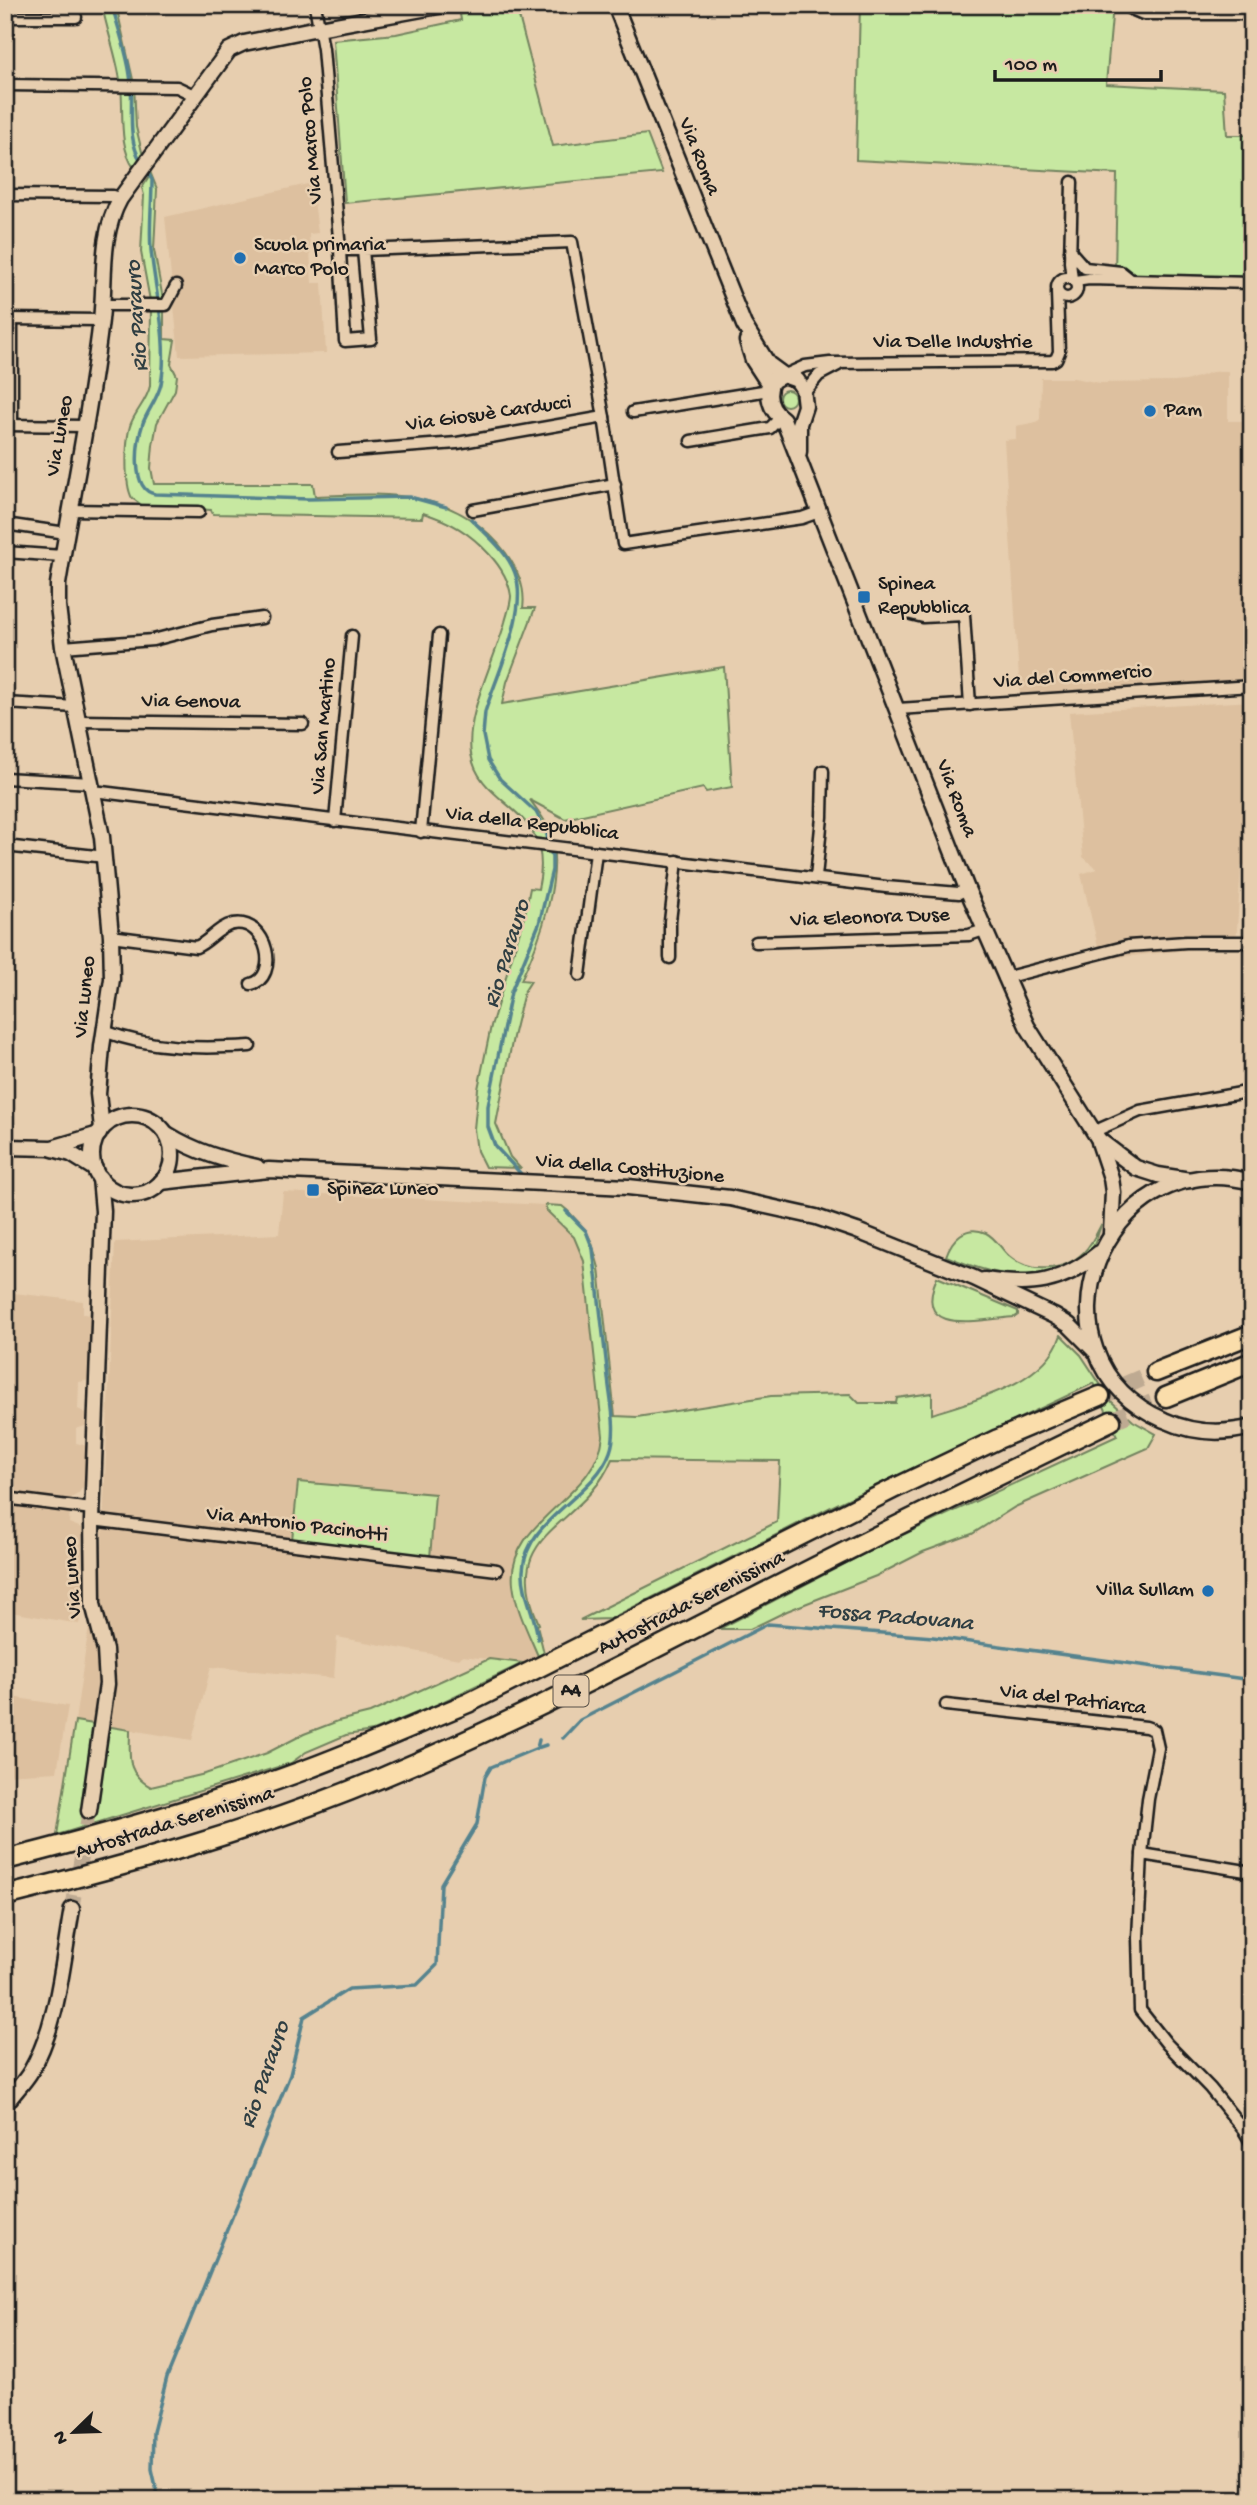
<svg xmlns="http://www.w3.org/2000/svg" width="1257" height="2505" font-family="'Gochi Hand',sans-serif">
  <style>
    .built { fill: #ddc09f }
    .green { fill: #c7e8a1; stroke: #72825e; stroke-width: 2 }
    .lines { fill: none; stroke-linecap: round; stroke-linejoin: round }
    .stream { stroke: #55838e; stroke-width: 3.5 }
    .secondary-tunnel { stroke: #beaa92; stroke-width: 14; stroke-dasharray: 14 7; stroke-linecap: butt }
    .highway-tunnel { stroke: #beaa92; stroke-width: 18; stroke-dasharray: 18 9; stroke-linecap: butt }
    .street-casing { stroke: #1c1c1c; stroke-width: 15 }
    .secondary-casing { stroke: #1c1c1c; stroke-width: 19 }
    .highway-casing { stroke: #1c1c1c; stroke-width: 23 }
    .street { stroke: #e7ceaf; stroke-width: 10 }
    .secondary { stroke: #e7ceaf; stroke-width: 14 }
    .highway { stroke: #faddab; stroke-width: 18 }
    .poi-dot { fill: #1f6fb2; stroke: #e7ceaf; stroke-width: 2.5 }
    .labels { text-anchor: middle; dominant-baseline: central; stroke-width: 5; stroke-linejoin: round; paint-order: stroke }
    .shield { fill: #e7ceaf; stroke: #595148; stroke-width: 2 }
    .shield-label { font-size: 19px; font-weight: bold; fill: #1c1c1c }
    .street-label { font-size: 21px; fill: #1c1c1c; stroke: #e7ceaf }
    .poi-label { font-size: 21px; fill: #1c1c1c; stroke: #e7ceaf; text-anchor: start }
    .water-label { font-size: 23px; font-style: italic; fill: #2f3e42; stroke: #e7ceaf }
  </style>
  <rect width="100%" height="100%" fill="#e7ceaf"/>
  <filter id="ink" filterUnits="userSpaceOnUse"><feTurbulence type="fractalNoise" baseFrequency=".0143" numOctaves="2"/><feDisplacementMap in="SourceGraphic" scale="14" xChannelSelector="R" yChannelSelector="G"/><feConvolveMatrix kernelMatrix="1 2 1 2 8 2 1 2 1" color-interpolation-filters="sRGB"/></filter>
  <g filter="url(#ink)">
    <g class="built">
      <polygon points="312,183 318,233 309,234 312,283 322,283 326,353 179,356 165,217"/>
      <polygon points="1228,371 1228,421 1252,421 1252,680 1020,695 1004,440 1016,439 1016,426 1037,422 1040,419 1041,378 1074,378 1100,383 1174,382 1186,381 1212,372"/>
      <polygon points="1252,701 1252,865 1241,866 1236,945 1101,959 1081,874 1097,869 1083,857 1069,712"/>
      <polygon points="283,1192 545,1205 547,1211 574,1237 580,1247 586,1270 600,1401 602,1443 593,1467 569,1496 530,1533 515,1564 513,1577 518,1608 538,1656 523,1663 462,1656 459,1659 337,1637 334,1678 211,1667 192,1740 75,1721 92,1606 101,1571 115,1242 279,1234"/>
      <polygon points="5,1292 83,1301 83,1314 92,1315 90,1380 79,1382 78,1409 88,1414 88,1425 76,1429 76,1443 87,1446 85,1484 78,1494 71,1498 69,1523 82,1528 82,1601 79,1624 5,1611"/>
      <polygon points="5,1696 68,1706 57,1772 5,1775"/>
    </g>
    <g class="green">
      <path d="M102,5H116L134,84L136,127L143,156L134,168C118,145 124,113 121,87C118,59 107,32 102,5Z"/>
      <polygon points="493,5 516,5 553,146 647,134 662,173 345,203 333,40 396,34 461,20 460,14"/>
      <polygon points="860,5 1113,5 1106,84 1224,90 1227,135 1252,135 1252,277 1115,274 1117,174 856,160"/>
      <path d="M151,174L157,189L154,250L164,305V339L175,340L171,364L177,376L175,390L157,423L153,445L151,468L154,484H313L315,496C388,493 457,488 506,553C518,570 526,588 523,608H535L507,682L502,704L724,667L732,787L706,792L703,788L565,819L530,800C538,811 546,820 550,833C564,876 540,940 521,980L531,981L524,992L513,1037L496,1124L510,1157L520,1168L485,1167L477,1151L474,1129L478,1089L491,1026L525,914L530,888L538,889C557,806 480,810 471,754C465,715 494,662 505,622C507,614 511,604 511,596C509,580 500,566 489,554C470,533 450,521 423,513L422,518L213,514L211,510L143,506L132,498C124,484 125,435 132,421C138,408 147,400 150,386L151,306L141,252L144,195L142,188Z"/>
      <circle cx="787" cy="398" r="8"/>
      <path d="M545,1205L562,1206L568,1211L585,1229L592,1243L599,1268L615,1416L637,1417L771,1396L850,1394L859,1403H896L897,1398L932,1393V1414C975,1400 1045,1384 1061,1335L1081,1355L1112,1402L1133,1421L1156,1434L1148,1448L1015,1507L972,1534L923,1552L876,1576L787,1611L750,1629H719L883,1544L1117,1436L1094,1383L835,1505L610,1619L580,1620L777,1522L780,1461L612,1459C583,1530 497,1529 539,1624L537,1625L544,1653L538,1656C528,1632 516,1610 513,1584C506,1520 597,1498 603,1436L584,1261L574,1237L547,1211Z"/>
      <path d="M1101,1225C1098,1233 1096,1244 1091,1250C1083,1260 1069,1267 1058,1270C1017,1282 984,1272 946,1256C952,1239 965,1224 986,1233C996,1238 1001,1249 1009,1256C1030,1274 1064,1272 1084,1252C1091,1245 1096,1235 1101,1225Z"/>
      <path d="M937,1277L1018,1311V1315L1015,1317C981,1319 911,1338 937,1277Z"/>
      <polygon points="298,1482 435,1494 430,1558 292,1540"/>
      <path d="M489,1659L523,1663L438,1704L373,1731L346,1735L306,1752L291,1763L57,1835L75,1721L130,1730C130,1756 125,1773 151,1787L205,1774L267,1753L304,1734L338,1721L370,1713Z"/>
    </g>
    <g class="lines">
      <g class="stream">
        <path d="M112,5C118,28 127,52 130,75C135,103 125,136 141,161"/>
        <path d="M147,171L152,180C152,203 149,227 151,250C155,291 169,343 161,384C158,398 148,410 143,423C137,441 130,490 155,494L308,499L410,497L446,507"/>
        <path d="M471,519C487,535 507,551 515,573C529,609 497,675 485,712L483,735L488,760L500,779L536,812L546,831L552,857V870L539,924L511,992L488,1106V1127L495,1146L523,1176"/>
        <path d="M538,1639C536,1616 522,1594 523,1571C525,1519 594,1497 610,1452C618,1430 610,1400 608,1377C603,1335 598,1292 593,1249L586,1231L566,1211"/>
        <polyline points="563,1738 580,1720 768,1624 933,1637 1252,1680"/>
        <polyline points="537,1748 546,1745"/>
        <polyline points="159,2500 152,2469 153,2432 167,2377 290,2075 304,2017 349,1989 417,1985 437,1965 441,1884 477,1824 485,1777 491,1767 537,1748 539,1740"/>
      </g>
      <polyline class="secondary-tunnel" points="72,1909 89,1811"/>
      <g class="highway-tunnel">
        <polyline points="1100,1396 1156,1372"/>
        <polyline points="1111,1421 1166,1397"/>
      </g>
      <g class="street-casing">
        <g id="street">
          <polyline points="315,5 323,49 340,250 345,341 371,339 363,250 572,242 604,417 623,544 802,518 819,512"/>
          <polyline points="1128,5 1129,8 1143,14 1252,14"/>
          <polyline points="5,17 76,17"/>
          <polyline points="5,85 177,87 196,96"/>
          <polyline points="5,195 113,196 120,199"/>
          <polyline points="340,250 363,250"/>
          <polyline points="1070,251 1085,268 1121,272 1131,280"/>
          <circle cx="1067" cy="288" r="10"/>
          <polyline points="1072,279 1070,262 1072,182"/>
          <polyline points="1075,281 1089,279 1252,283"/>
          <polyline points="103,305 166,305 176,286"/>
          <polyline points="5,319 101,320"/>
          <polyline points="785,375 805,366 830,363 1052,361 1056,359 1059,352 1057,292"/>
          <polyline points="804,393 819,375 838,365"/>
          <polyline points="633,412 769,390"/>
          <polyline points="7,425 84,426"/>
          <polyline points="12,425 12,319"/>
          <polyline points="691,441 770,428 780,418"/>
          <polyline points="338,452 457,443 604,417"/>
          <polyline points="69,510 199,512"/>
          <polyline points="473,510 615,484"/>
          <polyline points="5,524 66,533"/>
          <polyline points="5,552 62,556"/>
          <polyline points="911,614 923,617 964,615 970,705"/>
          <polyline points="63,647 153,640 212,625 262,618"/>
          <polyline points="5,703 76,707"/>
          <polyline points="898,709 1252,686"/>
          <polyline points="79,721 303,724"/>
          <polyline points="5,778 91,783"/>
          <polyline points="93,791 886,887 959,893 967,889"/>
          <polyline points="335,821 352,636"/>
          <polyline points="421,832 439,635"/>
          <polyline points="5,846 105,857"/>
          <polyline points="816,877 822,817 823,771"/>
          <path d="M111,936L196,947C209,942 219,926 233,924C268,918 280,978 251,984"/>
          <polyline points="756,942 969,935 984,930"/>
          <polyline points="670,958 670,921 677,861"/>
          <polyline points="580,975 596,852"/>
          <polyline points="1004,978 1128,946 1186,942 1252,942"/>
          <path d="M104,1031C150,1049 202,1049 250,1046"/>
          <polyline points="1093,1132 1140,1111 1252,1091"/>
          <polyline points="5,1498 92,1509"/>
          <polyline points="92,1520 497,1570"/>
          <polyline points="946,1705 1146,1727 1154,1730 1158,1748 1148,1799 1142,1854 1138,1938 1140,2010 1167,2044 1210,2088 1243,2129 1252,2144"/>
          <polyline points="1142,1854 1252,1872"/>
        </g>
      </g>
      <g class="secondary-casing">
        <g id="secondary">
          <polyline points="615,5 744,325 768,364 783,375 797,380 803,389 805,406 799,424 799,452"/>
          <polyline points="747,341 753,360 770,386"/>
          <path d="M783,375L772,381C766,396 770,410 783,419L967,889L1027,1026L1099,1140L1136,1168L1158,1175L1190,1180"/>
          <circle cx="132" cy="1155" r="40"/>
          <path d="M102,1128L98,1094L102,1047L112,979L111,936L102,837L63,647L58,606V584C72,496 91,408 101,320C106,278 99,237 120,199L229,50L244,43L308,30L444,5"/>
          <path d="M167,1134C196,1152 224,1160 257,1167"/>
          <polyline points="1099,1142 1111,1178 1113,1192 1111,1233"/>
          <polyline points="5,1147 52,1148 99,1134"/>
          <polyline points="53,1149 71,1154 95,1169"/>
          <polyline points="161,1182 269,1170 628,1187 730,1198 816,1217 857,1231 974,1278 1054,1316 1069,1325 1097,1353"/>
          <path d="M1252,1182C1102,1142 1020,1357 1164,1420C1192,1433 1221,1435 1252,1427"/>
          <path d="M984,1280C1032,1287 1061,1284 1099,1253"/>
          <polyline points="89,1811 107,1684 105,1650 93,1604 92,1520 103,1211 100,1178"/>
          <path d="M5,2105C13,2093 24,2083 31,2071C59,2022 62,1963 72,1909"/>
        </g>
      </g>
      <g class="highway-casing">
        <g id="highway">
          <polyline points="1156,1372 1252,1334"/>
          <polyline points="1166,1397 1252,1362"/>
          <path d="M5,1860C108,1834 211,1805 310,1768C363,1748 415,1725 468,1703L893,1489L998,1439L1100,1396"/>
          <path d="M5,1896C132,1864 260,1829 381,1778C508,1725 630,1661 752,1599C871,1538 991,1479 1111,1421"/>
        </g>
      </g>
      <use href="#street" class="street"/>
      <use href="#secondary" class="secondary"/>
      <use href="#highway" class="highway"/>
    </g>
  </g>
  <g class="poi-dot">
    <circle cx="240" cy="258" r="7"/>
    <circle cx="1150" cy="411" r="7"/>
    <rect x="857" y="590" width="14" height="14" rx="3.5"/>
    <rect x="306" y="1183" width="14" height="14" rx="3.5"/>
    <circle cx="1208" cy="1591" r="7"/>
  </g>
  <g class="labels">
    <rect class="shield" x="553.5" y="1675.5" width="35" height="31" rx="5"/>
    <g class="shield-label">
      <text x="571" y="1691">A4</text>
    </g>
    <g class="street-label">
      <text transform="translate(312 140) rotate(-95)">Via Marco Polo</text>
      <text transform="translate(698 157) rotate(68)">Via Roma</text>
      <text x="953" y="343">Via Delle Industrie</text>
      <text transform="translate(489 415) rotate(-8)">Via Giosuè Carducci</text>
      <text transform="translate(61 436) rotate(-80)">Via Luneo</text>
      <text transform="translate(1073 678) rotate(-4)">Via del Commercio</text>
      <text transform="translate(191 703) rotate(1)">Via Genova</text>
      <text transform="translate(325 726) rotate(-85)">Via San Martino</text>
      <text transform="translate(955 799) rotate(69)">Via Roma</text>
      <text transform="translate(532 825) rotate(7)">Via della Repubblica</text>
      <text transform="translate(870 919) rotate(-2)">Via Eleonora Duse</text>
      <text transform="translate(86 997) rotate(-84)">Via Luneo</text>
      <text transform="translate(630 1170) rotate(5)">Via della Costituzione</text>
      <text transform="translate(297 1526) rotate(7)">Via Antonio Pacinotti</text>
      <text transform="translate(74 1577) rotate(-94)">Via Luneo</text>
      <text transform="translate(692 1604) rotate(-27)">Autostrada Serenissima</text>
      <text transform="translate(1073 1701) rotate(7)">Via del Patriarca</text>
      <text transform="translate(175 1824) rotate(-17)">Autostrada Serenissima</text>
    </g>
    <g class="poi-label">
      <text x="254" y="246">Scuola primaria<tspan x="254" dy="24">Marco Polo</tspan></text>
      <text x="1164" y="411">Pam</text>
      <text x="878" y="585">Spinea<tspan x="878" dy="24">Repubblica</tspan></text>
      <text x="327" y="1190">Spinea Luneo</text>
      <text x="1194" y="1591" text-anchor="end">Villa Sullam</text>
    </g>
    <g class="water-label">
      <text transform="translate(138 316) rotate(-94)">Rio Parauro</text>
      <text transform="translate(508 954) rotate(-73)">Rio Parauro</text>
      <text transform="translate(895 1618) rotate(5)">Fossa Padovana</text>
      <text transform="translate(266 2075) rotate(-71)">Rio Parauro</text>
    </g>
  </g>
  <rect width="1257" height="2505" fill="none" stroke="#e7ceaf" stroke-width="28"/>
  <rect x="14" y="14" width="1229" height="2477" fill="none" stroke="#1c1c1c" stroke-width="2.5" filter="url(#ink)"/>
  <g transform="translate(74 2432) rotate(247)" stroke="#e7ceaf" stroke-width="5" paint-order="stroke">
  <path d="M0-5L12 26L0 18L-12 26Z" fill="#1c1c1c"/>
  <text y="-10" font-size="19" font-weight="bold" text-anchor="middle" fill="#1c1c1c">N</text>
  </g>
  <path d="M995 70v10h166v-10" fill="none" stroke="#1c1c1c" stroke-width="3.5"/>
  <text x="1005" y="70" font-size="21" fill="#1c1c1c" stroke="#e7ceaf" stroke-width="5" paint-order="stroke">100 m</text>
</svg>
